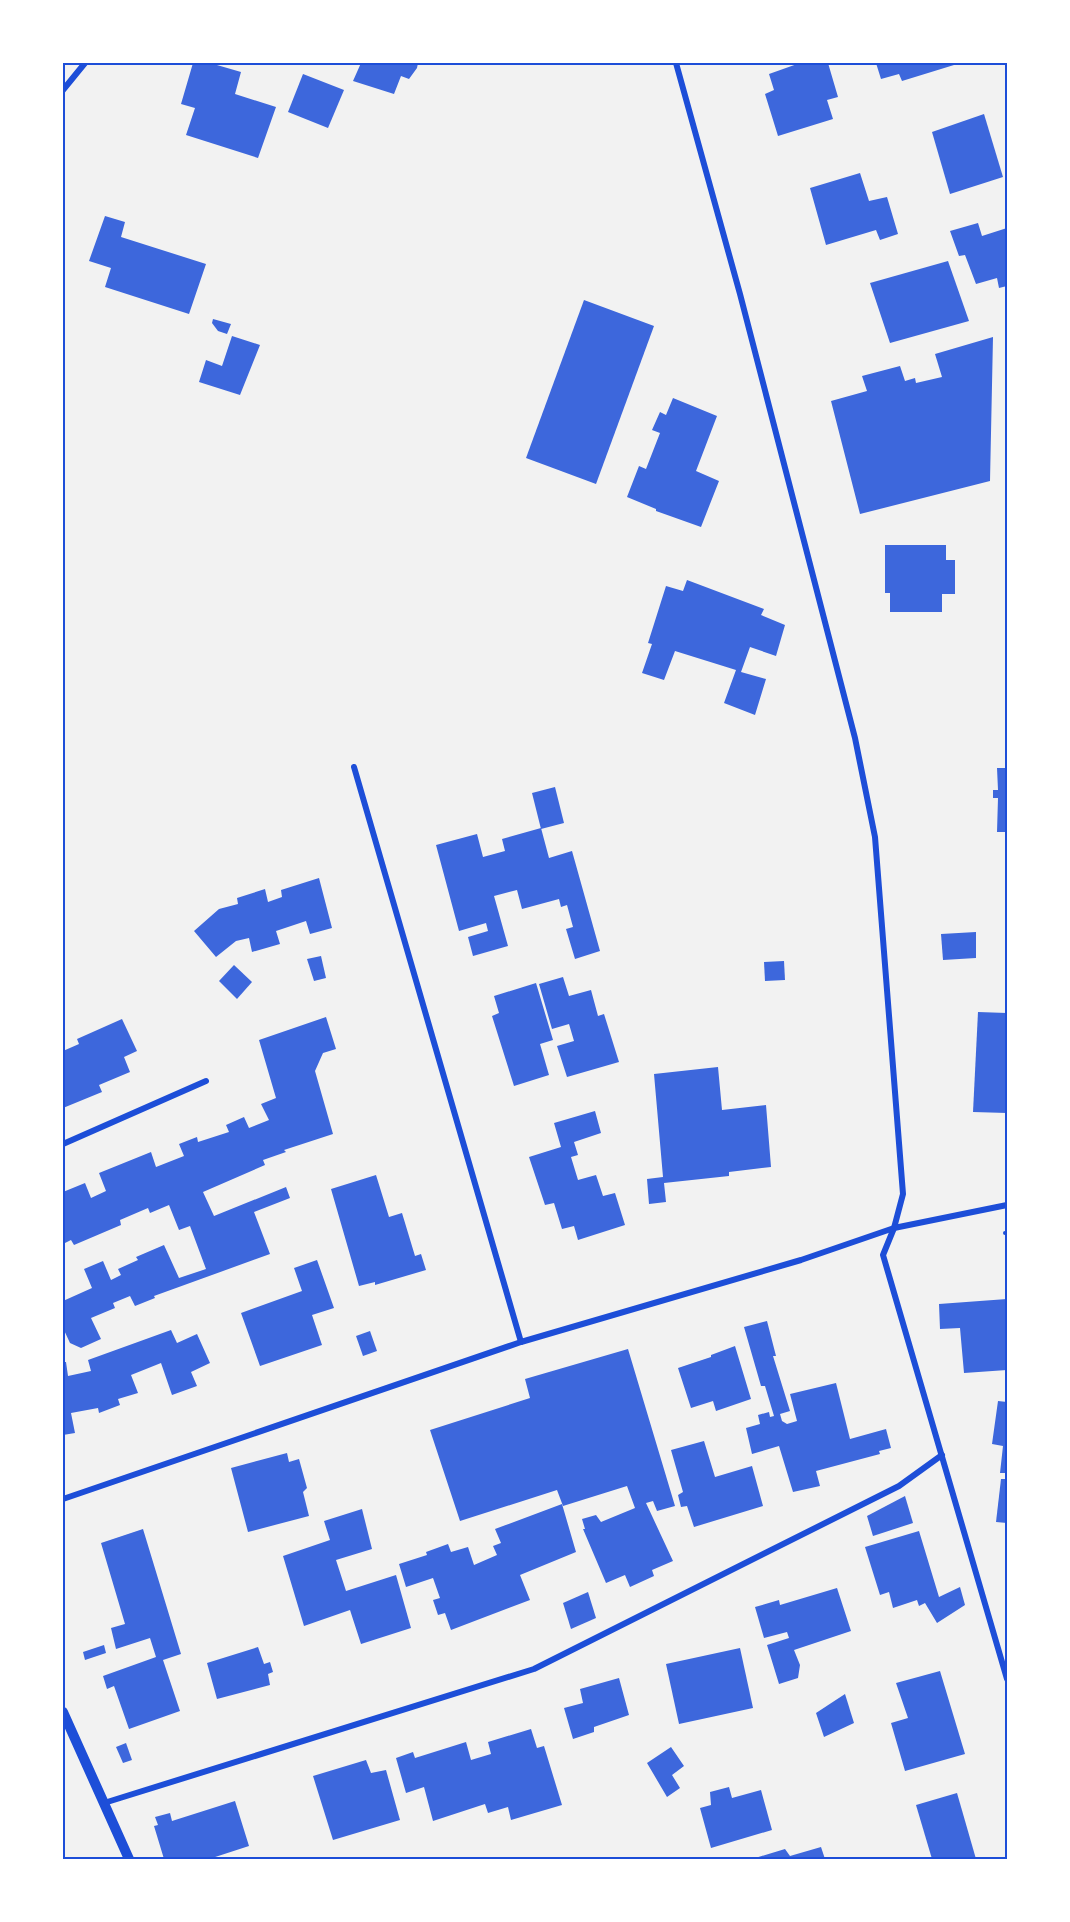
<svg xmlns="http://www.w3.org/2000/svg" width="1070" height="1922" font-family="'Work Sans',sans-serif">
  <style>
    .building { fill: #3d67dc }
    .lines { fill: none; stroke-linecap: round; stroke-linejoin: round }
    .path { stroke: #1d4ed8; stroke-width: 4 }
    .minor { stroke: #1d4ed8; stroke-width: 6 }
    .tertiary { stroke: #1d4ed8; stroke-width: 10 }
    .neatline { fill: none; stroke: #1d4ed8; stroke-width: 2 }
  </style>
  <rect width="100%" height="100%" fill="#f2f2f2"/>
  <g class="building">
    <polygon points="193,63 210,63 241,72 235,94 276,107 258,158 186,135 195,108 181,104"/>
    <polygon points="361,63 418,63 417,68 409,79 401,76 394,94 353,81"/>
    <polygon points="800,63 828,63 838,97 827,100 833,119 778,136 765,94 774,90 769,74"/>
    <polygon points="876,63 953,63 954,65 902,81 899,74 881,79"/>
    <polygon points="303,74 344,90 328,128 288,112"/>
    <polygon points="984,114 1003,177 950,194 932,132"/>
    <polygon points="860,173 869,201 887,197 898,234 880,240 876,230 826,245 810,188"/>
    <polygon points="105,216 125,222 121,237 206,264 189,314 105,287 111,268 89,261"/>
    <polygon points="978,223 982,236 1007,228 1007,286 999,288 997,278 976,284 965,255 959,256 950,231"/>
    <polygon points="948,261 969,321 890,343 870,283"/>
    <polygon points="584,300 654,326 596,484 526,458"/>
    <polygon points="213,319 231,324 227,334 218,331 212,323"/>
    <polygon points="232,336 260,345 240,395 199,382 206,360 222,366"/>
    <polygon points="993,337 990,481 860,514 831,401 867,391 862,376 900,366 905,381 915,378 916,383 942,377 935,354"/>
    <polygon points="673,398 717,416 696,471 719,481 701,527 656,511 656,509 627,497 639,466 646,469 660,433 652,430 660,412 666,415"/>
    <polygon points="885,545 946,545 946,560 955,560 955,594 942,594 942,612 890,612 890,593 885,593"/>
    <polygon points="687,580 764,609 761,615 785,625 776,656 750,647 741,672 766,679 755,715 724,703 736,670 675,651 664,680 642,673 652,644 648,643 666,586 683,591"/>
    <polygon points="997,768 1007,768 1007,832 997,832 998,798 993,798 993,790 998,790"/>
    <polygon points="555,787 564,823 541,829 532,793"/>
    <polygon points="541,828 549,858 572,851 600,951 575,959 566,929 573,927 567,905 561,907 559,899 522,909 517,890 494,896 508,946 473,956 468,937 488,931 486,923 459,931 436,845 477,834 483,857 505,851 502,839"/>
    <polygon points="319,878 332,928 310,934 306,921 276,931 280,944 252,952 249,938 236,941 216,957 194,931 219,909 238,904 237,898 265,889 268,902 282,897 281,890"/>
    <polygon points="976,932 976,958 943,960 941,934"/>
    <polygon points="321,956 326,978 314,981 307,959"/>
    <polygon points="784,961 785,980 765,981 764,962"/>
    <polygon points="234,965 252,982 237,999 219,981"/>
    <polygon points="563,977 569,996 591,990 598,1016 604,1014 619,1062 567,1077 557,1046 574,1041 569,1024 552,1029 539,984"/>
    <polygon points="536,983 553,1040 540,1044 549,1075 514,1086 492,1016 499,1013 494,996"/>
    <polygon points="978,1012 1007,1013 1007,1113 973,1112"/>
    <polygon points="326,1017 336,1049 323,1053 315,1071 333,1134 284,1150 286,1152 263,1160 265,1165 203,1192 214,1216 286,1187 290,1198 254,1212 270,1254 154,1296 155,1298 135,1306 130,1296 113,1303 115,1308 91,1318 101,1339 81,1348 70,1343 63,1328 63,1301 92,1288 84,1269 103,1261 111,1280 121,1275 118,1269 138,1260 136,1257 164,1245 179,1278 206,1269 190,1226 179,1230 169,1205 150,1213 148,1208 120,1220 121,1225 74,1245 71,1240 63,1244 63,1192 85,1183 91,1198 106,1191 99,1173 151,1152 156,1167 184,1156 179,1144 197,1137 198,1142 229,1132 226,1125 244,1117 249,1128 269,1120 261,1104 276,1098 259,1040"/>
    <polygon points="122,1019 137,1051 124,1057 130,1072 99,1085 102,1092 63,1108 63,1051 79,1044 77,1039"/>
    <polygon points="718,1067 722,1110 766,1105 771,1167 729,1172 729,1176 664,1183 666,1202 649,1204 647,1179 663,1177 654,1074"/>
    <polygon points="595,1111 601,1133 574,1142 578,1155 571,1157 578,1180 596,1175 603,1196 615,1193 625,1225 578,1240 574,1226 562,1229 554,1203 545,1205 529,1157 561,1147 554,1123"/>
    <polygon points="376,1175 389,1217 402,1213 415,1256 421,1254 426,1270 375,1285 375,1282 359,1286 331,1189"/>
    <polygon points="317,1260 334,1308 312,1315 322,1345 260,1366 241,1313 302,1291 294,1268"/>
    <polygon points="1007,1299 1007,1370 964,1373 960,1328 940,1329 939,1304"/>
    <polygon points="767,1321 776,1356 773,1356 790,1411 780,1414 782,1421 787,1424 797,1421 790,1394 836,1383 850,1439 886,1429 891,1448 879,1451 880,1454 816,1471 820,1486 793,1492 779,1446 752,1454 746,1428 760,1424 758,1415 769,1412 770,1417 774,1416 765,1386 761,1386 744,1327"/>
    <polygon points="171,1330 177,1343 197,1334 210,1363 191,1372 197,1386 172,1395 161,1363 131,1375 138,1393 118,1399 120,1405 99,1413 98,1408 71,1413 75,1433 63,1435 63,1362 66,1362 68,1376 91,1371 88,1360"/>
    <polygon points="370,1331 377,1351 363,1356 356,1336"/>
    <polygon points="735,1346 751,1399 716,1411 713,1401 691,1408 678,1368 711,1357 711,1355"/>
    <polygon points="628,1349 675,1506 657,1511 653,1501 646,1503 673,1561 652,1570 654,1576 630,1587 625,1575 606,1583 583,1529 585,1529 582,1519 596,1515 601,1522 635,1508 627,1486 563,1506 557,1490 460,1521 430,1430 530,1398 525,1379"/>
    <polygon points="998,1401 1007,1402 1007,1473 1000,1473 1003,1446 992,1444"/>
    <polygon points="704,1441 715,1477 752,1466 763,1506 694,1527 687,1506 681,1507 678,1495 683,1492 671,1450"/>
    <polygon points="287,1453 289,1462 299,1459 307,1488 303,1492 309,1516 248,1532 231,1468"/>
    <polygon points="1001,1479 1007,1479 1007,1523 996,1522"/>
    <polygon points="905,1496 913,1523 873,1536 867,1516"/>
    <polygon points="562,1504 576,1552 520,1575 530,1600 451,1630 445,1613 438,1615 433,1600 440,1598 433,1578 406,1587 399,1564 427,1555 426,1552 448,1544 451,1552 468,1547 474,1565 497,1555 493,1546 501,1543 495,1529"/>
    <polygon points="362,1509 372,1549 336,1560 346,1591 396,1575 411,1628 361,1644 350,1610 304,1626 283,1556 330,1540 324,1521"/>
    <polygon points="143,1529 181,1654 163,1660 180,1711 129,1729 114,1686 107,1689 103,1676 156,1657 150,1638 116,1649 111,1628 125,1624 101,1543"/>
    <polygon points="919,1531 939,1597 960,1587 965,1605 937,1623 925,1603 919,1606 917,1600 893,1608 889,1592 880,1595 865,1547"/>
    <polygon points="837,1588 851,1631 794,1650 800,1665 798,1678 779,1684 767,1645 789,1638 787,1632 764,1638 755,1607 779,1600 780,1605"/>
    <polygon points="588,1592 596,1618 571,1629 563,1603"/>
    <polygon points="104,1645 106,1653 85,1660 83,1652"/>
    <polygon points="258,1647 264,1664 270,1662 273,1672 268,1674 270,1685 217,1699 207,1663"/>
    <polygon points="740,1648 753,1708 679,1724 666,1664"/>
    <polygon points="940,1671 965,1754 905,1771 891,1723 908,1718 896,1683"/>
    <polygon points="619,1678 629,1715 594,1727 594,1732 573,1739 564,1708 583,1703 580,1689"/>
    <polygon points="845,1694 854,1723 824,1737 816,1713"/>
    <polygon points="531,1729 537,1748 544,1746 562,1805 511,1820 508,1807 488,1813 485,1804 433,1821 424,1787 406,1793 396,1758 413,1752 415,1758 466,1742 471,1760 491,1754 488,1742"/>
    <polygon points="126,1743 132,1760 123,1763 116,1747"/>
    <polygon points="671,1747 684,1766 672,1775 680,1788 667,1797 647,1763"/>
    <polygon points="366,1760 371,1773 386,1770 400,1820 333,1840 313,1776"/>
    <polygon points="729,1787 732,1798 761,1790 772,1830 711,1848 700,1808 711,1805 710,1792"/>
    <polygon points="957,1793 976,1859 932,1859 916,1805"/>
    <polygon points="235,1801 249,1846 209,1859 164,1859 154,1826 158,1825 155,1817 170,1813 172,1821"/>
    <polygon points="821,1847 825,1859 752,1859 785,1849 790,1856"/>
  </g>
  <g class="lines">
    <polyline class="path" points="1005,1233 1007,1233"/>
    <g class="minor">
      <polyline points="676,63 740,294 855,738 875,837 903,1194 894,1228 883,1255 1007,1679"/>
      <polyline points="63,90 85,63"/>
      <polyline points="354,767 521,1342"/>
      <polyline points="63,1144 206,1081"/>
      <polyline points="63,1499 521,1342 801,1260 894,1228 1007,1205"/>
      <polyline points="104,1803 534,1669 899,1486 942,1455"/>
    </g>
    <polyline class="tertiary" points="63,1712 129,1859"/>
  </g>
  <rect width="1070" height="1922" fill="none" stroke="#ffffff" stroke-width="129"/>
  <rect x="64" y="64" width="942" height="1794" class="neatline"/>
</svg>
